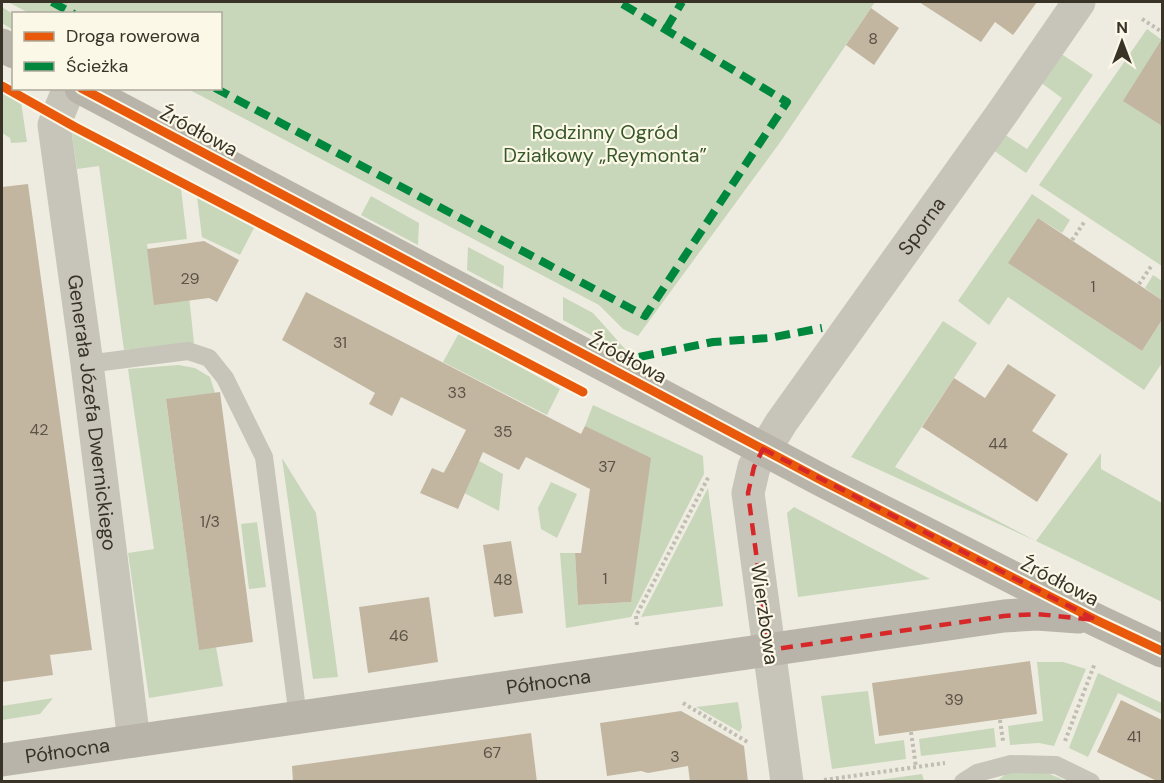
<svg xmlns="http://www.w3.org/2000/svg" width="1164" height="783" font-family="'DM Sans',sans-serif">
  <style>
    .green { fill: #c8d6ba }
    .building { fill: #c3b6a1 }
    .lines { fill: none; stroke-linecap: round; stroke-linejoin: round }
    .path { stroke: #c0bdb2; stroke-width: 4; stroke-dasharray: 3 3; stroke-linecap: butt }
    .lane { stroke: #c7c4ba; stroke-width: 18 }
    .street { stroke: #c7c4ba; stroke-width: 33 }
    .secondary { stroke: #b8b4aa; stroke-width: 33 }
    .quiet { stroke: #00873e; stroke-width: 8; stroke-dasharray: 15 8; stroke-linecap: butt }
    .cycleway-casing { stroke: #fbf8e8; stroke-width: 13 }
    .cycleway { stroke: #e8590c; stroke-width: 9 }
    .marked { fill: none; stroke: #d62828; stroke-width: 4.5; stroke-dasharray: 12 8; stroke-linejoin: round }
    .labels { text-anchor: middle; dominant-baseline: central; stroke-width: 4.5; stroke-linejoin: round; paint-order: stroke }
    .number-label { font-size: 16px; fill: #5b5346 }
    .street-label { font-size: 20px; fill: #383227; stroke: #fbf8e8 }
    .park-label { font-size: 20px; fill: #385829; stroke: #fbf8e8 }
  </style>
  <rect width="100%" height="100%" fill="#eeece1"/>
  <g class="green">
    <polygon points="8,2 875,2 781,141 638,336 623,329 599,305 188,89 220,88 220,14 54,14 50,12 49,13 29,13"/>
    <polygon points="2,7 13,14 13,30 2,23"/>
    <polygon points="1147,29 1162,40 1162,62 1152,56 1124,101 1162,126 1162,266 1039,185"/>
    <polygon points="1060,53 1093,75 1026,173 993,150 1004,134 1027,149 1062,98 1040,82"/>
    <polygon points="2,92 21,102 27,142 11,143 10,138 2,133"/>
    <polygon points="74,130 181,189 187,239 147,244 154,299 189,296 194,343 124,350 99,166 77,169 72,134"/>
    <polygon points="1032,194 1070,220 1062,233 1038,218 1009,263 1142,351 1162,320 1162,363 1144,390 1008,297 989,325 958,301"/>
    <polygon points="371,196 419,223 418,245 361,215"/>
    <polygon points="197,197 254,228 240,255 202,237"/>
    <polygon points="468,247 504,266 503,289 467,270"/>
    <polygon points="1153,275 1162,281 1162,300 1145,288"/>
    <polygon points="563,297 593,313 633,358 563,320"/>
    <polygon points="943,321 977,343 895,467 1036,541 1101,453 1101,469 1162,503 1162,602 1036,541 851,457"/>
    <polygon points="459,333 560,389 547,415 443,362"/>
    <polygon points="178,365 195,368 210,377 215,393 166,400 199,649 216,647 223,686 149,698 128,553 154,549 128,369"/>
    <polygon points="593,405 703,456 704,474 631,617 566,628 560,553 575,553 578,605 631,602 585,426"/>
    <polygon points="457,449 503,474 499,511 439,480"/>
    <polygon points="282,458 316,513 338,677 313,679"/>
    <polygon points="551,482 577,494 557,538 541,529 538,508"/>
    <polygon points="708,488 723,606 641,617"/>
    <polygon points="794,507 930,579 798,597 787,513"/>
    <polygon points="257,522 266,587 249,589 241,524"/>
    <polygon points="1037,662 1063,662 1086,669 1054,746 1039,743 1010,745 1008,726 1043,721"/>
    <polygon points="1098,673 1162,703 1162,714 1118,693 1088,757 1069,748"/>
    <polygon points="868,691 875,744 904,740 906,759 832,769 821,696"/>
    <polygon points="53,698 40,714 2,720 2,706"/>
    <polygon points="738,702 742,727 740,732 696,707"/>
    <polygon points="994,728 996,747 921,756 919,739"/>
    <polygon points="1019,770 1043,771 1066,781 996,782 1007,773"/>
    <polygon points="922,774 924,781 872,781"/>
  </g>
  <g class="building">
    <polygon points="919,2 1037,2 1013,35 995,22 981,42"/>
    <polygon points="871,8 899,28 874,65 846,45"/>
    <polygon points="1162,39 1162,126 1123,101"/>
    <polygon points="28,184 92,650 50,655 53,675 2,682 2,187"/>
    <polygon points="1038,218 1162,300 1162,320 1142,351 1008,263"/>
    <polygon points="204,241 239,260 217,302 209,298 154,305 147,249"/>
    <polygon points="306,292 581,434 585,426 651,458 631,602 578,605 575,553 581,553 590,489 526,457 519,470 483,452 458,509 420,493 432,468 444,473 466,430 401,397 392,416 369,404 375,393 282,340"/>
    <polygon points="1008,364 1056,395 1032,431 1068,454 1037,502 922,427 954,378 985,398"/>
    <polygon points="220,392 253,642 199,650 166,399"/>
    <polygon points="511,541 523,613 494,617 483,545"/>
    <polygon points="429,597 438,662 368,673 359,607"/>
    <polygon points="1030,661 1037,714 879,736 872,683"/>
    <polygon points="1121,700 1162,720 1162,782 1159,782 1097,752"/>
    <polygon points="681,711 744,746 748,782 690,782 688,766 648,773 641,771 607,776 600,723"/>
    <polygon points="531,733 537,782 293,782 292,766"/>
  </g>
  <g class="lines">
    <g class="path">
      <polyline points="59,14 66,2"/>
      <polyline points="1142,19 1162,32"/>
      <polyline points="1072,240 1085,221"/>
      <polyline points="1139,284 1152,265"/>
      <polyline points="637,625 636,616 709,476"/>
      <polyline points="683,703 749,743"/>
      <polyline points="1000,720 1003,741"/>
      <polyline points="911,732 916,767"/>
      <polyline points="1065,741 1095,663"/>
      <polyline points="824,780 945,763"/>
      <polyline points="1156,782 1156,780"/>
    </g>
    <g class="lane">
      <polyline points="87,364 188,351 209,358 225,378 264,457 298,717"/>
      <polyline points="963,782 977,773 1011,764 1056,765 1091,782"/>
    </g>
    <g class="street">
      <path id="s1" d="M69,88L54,125L87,364L134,741"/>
      <path id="s2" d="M787,782L748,493L754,467L781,423L1003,112L1079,2"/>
    </g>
    <g class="secondary">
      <polyline points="2,45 14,52"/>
      <polyline points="81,88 823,481 1096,620 1162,651"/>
      <path id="s3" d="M2,760L1004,616L1037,614L1078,617"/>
    </g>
    <g class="quiet">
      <polyline points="52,2 74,14"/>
      <polyline points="666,29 682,2"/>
      <polyline points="215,88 645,316 787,102 619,2"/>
      <polyline points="639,357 713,342 769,338 822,328"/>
    </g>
    <g class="cycleway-casing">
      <g id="cycleway">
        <polyline points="2,86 75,127 583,392"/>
        <polyline points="81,88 823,481 1096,620 1162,651"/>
      </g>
    </g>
    <use href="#cycleway" class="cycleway"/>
  </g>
  <path class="marked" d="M763,449L1096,620L1037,614L1004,616L769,650L748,493L754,467Z"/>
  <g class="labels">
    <g class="number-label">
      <text x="873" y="38">8</text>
      <text x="190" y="278">29</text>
      <text x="1093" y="286">1</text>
      <text x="340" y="342">31</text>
      <text x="457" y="392">33</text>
      <text x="39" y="429">42</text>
      <text x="503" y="431">35</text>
      <text x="998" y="443">44</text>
      <text x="607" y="466">37</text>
      <text x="210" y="521">1/3</text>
      <text x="605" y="578">1</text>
      <text x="503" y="579">48</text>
      <text x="399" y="635">46</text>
      <text x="954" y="699">39</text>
      <text x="1134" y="736">41</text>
      <text x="492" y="752">67</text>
      <text x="675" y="756">3</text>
    </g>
    <g class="street-label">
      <text transform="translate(199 131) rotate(28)">Źródłowa</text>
      <text stroke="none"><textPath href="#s2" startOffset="612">Sporna</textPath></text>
      <text transform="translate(628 358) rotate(28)">Źródłowa</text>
      <text stroke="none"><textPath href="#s1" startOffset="330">Generała Józefa Dwernickiego</textPath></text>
      <text transform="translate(1060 581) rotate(27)">Źródłowa</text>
      <text transform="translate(765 614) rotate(82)">Wierzbowa</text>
      <text stroke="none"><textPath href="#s3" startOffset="552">Północna</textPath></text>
      <text stroke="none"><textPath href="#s3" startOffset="66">Północna</textPath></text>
    </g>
    <g class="park-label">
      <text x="605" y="132">Rodzinny Ogród<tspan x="605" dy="23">Działkowy „Reymonta”</tspan></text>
    </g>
  </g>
  <rect width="1164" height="783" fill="none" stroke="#383227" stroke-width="6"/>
  <rect x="12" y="12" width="210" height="78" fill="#fbf8e8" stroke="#ada99b" stroke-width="1.5"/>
  <rect x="24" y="32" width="30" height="9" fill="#e8590c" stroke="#ada99b" stroke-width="1.5"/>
  <text x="66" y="42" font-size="18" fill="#383227">Droga rowerowa</text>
  <rect x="24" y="62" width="30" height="9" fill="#00873e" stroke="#ada99b" stroke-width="1.5"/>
  <text x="66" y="72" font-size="18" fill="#383227">Ścieżka</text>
  <g transform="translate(1122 42)" stroke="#fbf8e8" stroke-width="4.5" paint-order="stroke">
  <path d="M0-4.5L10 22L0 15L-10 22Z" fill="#383227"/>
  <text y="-9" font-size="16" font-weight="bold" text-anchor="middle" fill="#383227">N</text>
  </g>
</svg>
